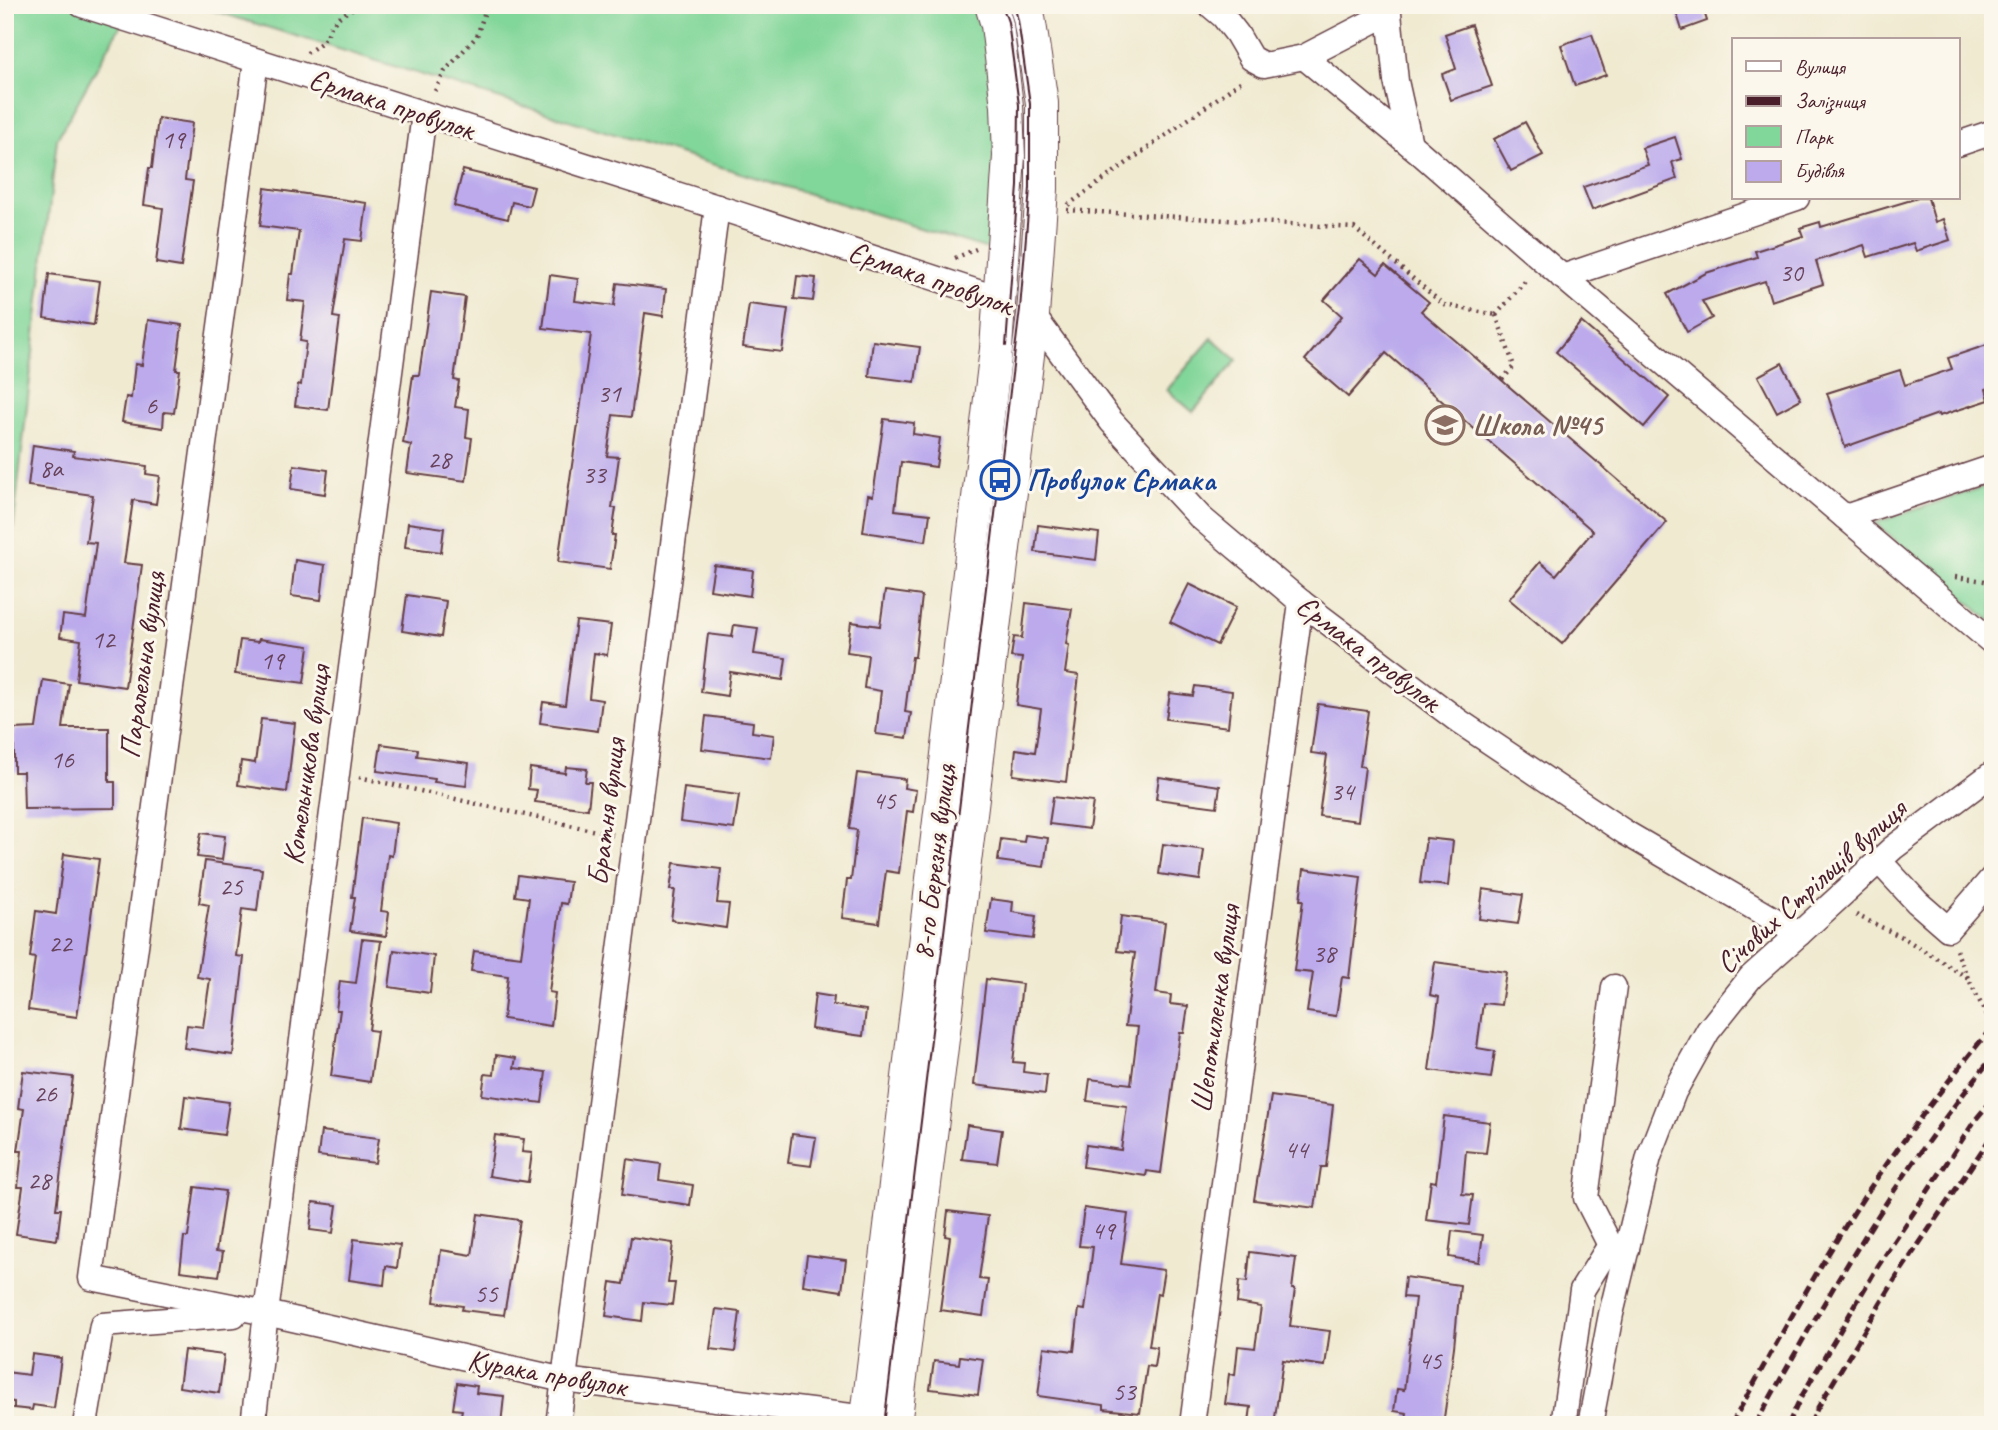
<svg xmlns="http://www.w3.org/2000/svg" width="1998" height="1430" font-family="Caveat,sans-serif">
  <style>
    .green { fill: #81d699; stroke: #667a62; stroke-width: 2 }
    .building { fill: #bcaaec }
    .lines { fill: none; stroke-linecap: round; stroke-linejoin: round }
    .minor-casing { stroke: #633d44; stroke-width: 27 }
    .major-casing { stroke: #633d44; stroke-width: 34 }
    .path { stroke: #633d44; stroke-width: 4.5; stroke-dasharray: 2 5; stroke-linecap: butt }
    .minor { stroke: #fff; stroke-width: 24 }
    .major { stroke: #fff; stroke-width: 32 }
    .tram { stroke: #4a1f2b; stroke-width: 2 }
    .rail { stroke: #4a1f2b; stroke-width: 5; stroke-dasharray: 10 5; stroke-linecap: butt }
    .labels { text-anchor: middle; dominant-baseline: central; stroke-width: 6; stroke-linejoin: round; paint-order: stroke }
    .number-label { font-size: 26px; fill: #66425b }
    .street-label { font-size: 30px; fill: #4a1f2b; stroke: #fbf7ec }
    .education-label { font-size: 30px; font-weight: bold; fill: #785e54; stroke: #fbf7ec; text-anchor: start }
    .transit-label { font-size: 30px; font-weight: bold; fill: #164399; stroke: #fbf7ec; text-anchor: start }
  </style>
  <rect width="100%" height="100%" fill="#fbf7ec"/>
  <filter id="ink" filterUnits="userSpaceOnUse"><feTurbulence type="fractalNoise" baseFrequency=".0143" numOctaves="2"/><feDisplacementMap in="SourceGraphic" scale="14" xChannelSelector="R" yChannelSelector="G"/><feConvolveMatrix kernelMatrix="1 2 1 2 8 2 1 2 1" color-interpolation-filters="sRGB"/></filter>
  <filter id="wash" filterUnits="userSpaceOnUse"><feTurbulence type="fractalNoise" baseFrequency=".00686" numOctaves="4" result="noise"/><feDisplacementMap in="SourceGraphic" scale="28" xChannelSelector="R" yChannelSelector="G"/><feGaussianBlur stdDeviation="1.57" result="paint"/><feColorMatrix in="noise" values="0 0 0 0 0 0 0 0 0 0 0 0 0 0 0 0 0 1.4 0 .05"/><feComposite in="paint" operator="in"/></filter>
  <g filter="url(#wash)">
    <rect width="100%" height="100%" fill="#f0ead1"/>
    <g class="green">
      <polygon points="5,5 132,5 57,139 5,601"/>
      <polygon points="195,5 981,5 998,106 991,250"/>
      <polygon points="1212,338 1237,360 1193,412 1167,390"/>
      <polygon points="1993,484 1993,623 1875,523"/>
    </g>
    <g id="blocks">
      <g class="building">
        <polygon points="1674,5 1702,5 1707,21 1682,30"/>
        <polygon points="1471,25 1492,86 1451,100 1442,74 1456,69 1445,34"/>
        <polygon points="1592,34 1606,75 1575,86 1561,45"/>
        <polygon points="158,118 192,123 185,180 193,181 181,267 156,263 163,208 144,205 149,168 152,168"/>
        <polygon points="1525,122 1543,155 1511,171 1494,139"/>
        <polygon points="1675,137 1682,159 1672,162 1677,179 1592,210 1583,187 1648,165 1642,148"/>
        <polygon points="463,170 534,187 529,206 512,202 508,219 454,206"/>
        <polygon points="265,188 367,203 362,241 345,239 333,317 340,318 328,410 295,406 298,384 301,385 306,342 300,341 305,302 287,300 290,274 293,274 299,231 260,226"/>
        <polygon points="1918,198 1928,198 1935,222 1943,219 1950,240 1916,251 1913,243 1868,257 1864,245 1816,261 1823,284 1771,301 1765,281 1702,301 1712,318 1687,332 1667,294 1706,273 1757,257 1755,251 1803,236 1800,228 1820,222 1821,227"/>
        <polygon points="1360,259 1378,274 1385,265 1429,302 1421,311 1667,522 1562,644 1509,599 1540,562 1556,575 1593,531 1386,353 1348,397 1305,360 1342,316 1324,300"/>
        <polygon points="49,274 100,281 94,325 44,318"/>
        <polygon points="550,275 578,279 575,301 614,306 617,283 666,289 663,316 645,313 631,417 613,415 607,456 619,457 612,508 616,508 612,535 615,535 610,569 558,562 591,334 543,328"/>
        <polygon points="797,276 816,278 813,301 794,299"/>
        <polygon points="431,292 465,297 454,380 459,381 455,407 469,409 466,437 472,438 466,481 407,473 411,445 403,443 413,375 419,375"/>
        <polygon points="749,304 788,309 782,352 743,347"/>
        <polygon points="148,320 182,325 176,370 180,370 174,413 164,412 163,428 122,422 126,397 131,398 135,364 142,365"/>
        <polygon points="1581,322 1669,397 1644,427 1556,352"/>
        <polygon points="873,341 920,347 915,382 869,376"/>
        <polygon points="1993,343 1993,387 1986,389 1989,400 1939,416 1938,414 1845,447 1827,393 1900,370 1905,385 1952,369 1948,358"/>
        <polygon points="1782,363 1801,399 1777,412 1758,376"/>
        <polygon points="884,419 914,423 913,434 940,438 936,467 901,462 895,510 930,514 926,541 863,532 868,495 873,496"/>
        <polygon points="33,445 74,451 73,456 147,466 146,474 160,476 156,504 133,500 124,563 142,565 125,687 76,680 81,640 60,637 63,615 86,618 96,543 86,542 93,495 28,486"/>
        <polygon points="294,465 328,470 325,494 291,489"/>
        <polygon points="408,523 444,528 441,552 405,547"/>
        <polygon points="1038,525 1099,533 1096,560 1035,552"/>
        <polygon points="295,560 325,565 321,600 291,596"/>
        <polygon points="714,565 753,570 750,596 710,590"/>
        <polygon points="1189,584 1236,607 1217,645 1170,622"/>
        <polygon points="885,591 922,596 915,657 912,657 905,712 911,713 907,738 876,734 881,691 864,688 868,655 847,652 851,622 880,626"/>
        <polygon points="407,595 446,601 441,637 402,631"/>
        <polygon points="1026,603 1072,609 1066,644 1069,645 1065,673 1079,675 1066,782 1013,775 1016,749 1035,752 1041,709 1016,705 1022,658 1011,657 1014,637 1022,638"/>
        <polygon points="576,621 611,625 607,655 594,653 589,698 602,700 598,731 540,723 543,702 565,705"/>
        <polygon points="734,625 758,628 754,654 786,658 783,680 730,672 727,696 701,692 708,634 732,637"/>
        <polygon points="259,639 309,646 304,683 235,674 240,640 258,642"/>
        <polygon points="43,680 69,684 63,728 109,728 109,782 115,782 115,808 24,809 23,772 14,772 14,729 36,728"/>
        <polygon points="1195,686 1232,691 1228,727 1166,719 1170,693 1193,696"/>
        <polygon points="1318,704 1368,711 1360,766 1365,767 1358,821 1319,816 1327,755 1311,753"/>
        <polygon points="706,716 753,722 752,732 774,735 771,758 702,749"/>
        <polygon points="261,719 295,723 287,792 238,785 241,761 255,763"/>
        <polygon points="381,744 418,749 417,756 469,763 466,786 434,782 435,779 377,771"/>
        <polygon points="566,767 587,769 585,782 591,782 588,809 535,802 537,790 528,789 530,768 565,773"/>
        <polygon points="857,773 905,779 904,788 916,790 913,812 907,811 899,873 886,871 879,923 842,918 847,880 851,880 857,830 849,829"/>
        <polygon points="1159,777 1220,786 1217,807 1156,799"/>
        <polygon points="684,788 739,795 734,829 680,822"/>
        <polygon points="1053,797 1093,802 1089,829 1049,824"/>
        <polygon points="362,818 396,823 392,856 388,855 381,911 389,912 386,936 350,931 355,897 352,897"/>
        <polygon points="201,833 225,836 222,860 197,857"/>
        <polygon points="1025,835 1048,838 1044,867 998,861 1001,839 1024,842"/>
        <polygon points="1426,838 1453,841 1448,886 1420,883"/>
        <polygon points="1163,844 1204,850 1200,880 1159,874"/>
        <polygon points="64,854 99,859 77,1017 28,1010 35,958 30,957 36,911 56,914"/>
        <polygon points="205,861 262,869 257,911 242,909 236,956 244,957 233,1055 184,1048 187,1025 203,1027 210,979 197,977 209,905 199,903"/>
        <polygon points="674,863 721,869 717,903 729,904 726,928 671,920 675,890 670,890"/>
        <polygon points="1304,869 1361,877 1349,978 1342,977 1336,1016 1307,1012 1313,973 1294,971 1303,900 1300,900"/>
        <polygon points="518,875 570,882 567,904 561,903 549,992 555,993 551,1026 503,1019 508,976 471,971 474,951 521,957 529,898 515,896"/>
        <polygon points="1483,889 1523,895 1518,924 1479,919"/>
        <polygon points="991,899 1013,902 1012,912 1036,916 1033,939 986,933"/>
        <polygon points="1121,916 1165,922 1156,993 1171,995 1170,1004 1188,1006 1184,1033 1180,1033 1161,1173 1147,1171 1146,1176 1083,1167 1086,1145 1121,1150 1127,1106 1087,1101 1090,1079 1131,1084 1138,1027 1125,1026 1135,953 1117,951"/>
        <polygon points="362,939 381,941 369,1030 377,1031 370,1082 331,1076 340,1010 336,1010 340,981 356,983"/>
        <polygon points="394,950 434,956 430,993 389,987"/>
        <polygon points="1435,962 1506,972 1501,1005 1483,1003 1477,1048 1495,1051 1491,1078 1429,1070 1439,997 1430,995"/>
        <polygon points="986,979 1022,984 1013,1062 1024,1063 1023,1072 1047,1075 1045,1094 974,1085"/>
        <polygon points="815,994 834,997 833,1005 866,1010 863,1036 811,1029"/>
        <polygon points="496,1055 516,1058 514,1068 546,1072 542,1103 482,1095 485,1074 494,1075"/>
        <polygon points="23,1071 73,1077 56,1209 61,1209 57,1240 16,1234 23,1187 18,1187 22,1151 18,1151 24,1109 18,1108"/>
        <polygon points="185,1096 229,1102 224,1135 181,1129"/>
        <polygon points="1271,1096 1333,1105 1326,1167 1321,1167 1315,1208 1254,1200"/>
        <polygon points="1444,1116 1490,1122 1486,1153 1466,1151 1462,1194 1473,1195 1469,1225 1426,1220 1431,1181 1436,1182"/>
        <polygon points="967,1125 1002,1130 997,1163 962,1159"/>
        <polygon points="321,1131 379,1138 375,1163 318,1156"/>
        <polygon points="792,1134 816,1137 811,1166 788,1163"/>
        <polygon points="495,1135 524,1139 522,1152 532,1153 528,1182 489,1176"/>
        <polygon points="627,1159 661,1164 659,1180 693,1185 690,1205 622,1195"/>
        <polygon points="195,1187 225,1191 216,1251 223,1252 219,1276 180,1271 184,1237 188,1237"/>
        <polygon points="313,1202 337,1205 333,1233 310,1230"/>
        <polygon points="1084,1208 1128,1214 1121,1264 1164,1270 1160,1294 1157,1293 1149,1346 1157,1347 1154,1367 1147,1366 1140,1413 1104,1409 1104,1405 1038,1396 1044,1347 1074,1351 1079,1309 1085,1310 1093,1247 1079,1246"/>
        <polygon points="948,1211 988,1216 979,1279 988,1280 983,1316 940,1310 950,1237 945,1236"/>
        <polygon points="478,1214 520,1220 504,1315 462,1310 463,1306 434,1302 441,1250 472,1255"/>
        <polygon points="1452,1231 1483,1235 1479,1262 1449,1257"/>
        <polygon points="631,1237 673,1243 668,1283 675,1283 672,1305 644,1302 642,1321 606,1316 611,1282 624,1284"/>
        <polygon points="354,1239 400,1245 397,1268 386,1266 384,1285 349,1280"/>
        <polygon points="1250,1252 1296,1258 1292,1289 1295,1289 1290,1326 1330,1331 1325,1366 1283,1360 1274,1425 1249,1422 1251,1407 1225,1404 1229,1374 1235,1375 1238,1346 1255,1348 1261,1307 1237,1303 1239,1281 1247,1282"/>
        <polygon points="807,1255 846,1260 842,1291 803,1285"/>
        <polygon points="1405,1277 1460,1285 1454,1347 1443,1425 1405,1425 1407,1413 1394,1411 1397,1389 1404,1390 1415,1298 1403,1297"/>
        <polygon points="716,1309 740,1312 735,1352 710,1349"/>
        <polygon points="184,1350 224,1355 219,1393 179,1387"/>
        <polygon points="32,1354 61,1358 54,1408 33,1405 32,1410 14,1408 14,1402 5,1401 5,1372 29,1375"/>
        <polygon points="960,1356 983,1359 978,1395 930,1389 934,1361 959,1364"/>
        <polygon points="457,1383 477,1386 476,1393 504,1396 501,1425 460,1419 462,1410 453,1409"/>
      </g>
    </g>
  </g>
  <g filter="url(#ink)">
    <use href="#blocks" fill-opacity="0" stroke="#633d44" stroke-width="2"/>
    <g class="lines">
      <g class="minor-casing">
        <g id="minor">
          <polyline points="82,5 717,207 999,299"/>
          <polyline points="1210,5 1223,16 1237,34 1251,58 1264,65 1304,57 1389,13 1396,81 1410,144"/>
          <polyline points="1304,57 1418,151 1543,260 1993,643"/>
          <polyline points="256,61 91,1278 266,1313 564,1380 867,1418"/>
          <polyline points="1958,144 1993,132"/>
          <polyline points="1562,277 1797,198"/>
          <polyline points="1033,315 1111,421 1200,517 1301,602 1460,722 1626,833 1799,934"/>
          <polyline points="1845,517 1993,467"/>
          <polyline points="1879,861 1917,902 1948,929 1993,877"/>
          <polyline points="1614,987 1586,1198 1610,1245 1627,1249"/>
          <polyline points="85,1425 102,1325 234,1315"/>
          <polyline points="253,1425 266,1313 424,114"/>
          <polyline points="558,1425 717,207"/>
          <polyline points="1192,1425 1301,602"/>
          <polyline points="1563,1425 1582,1290 1610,1245"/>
          <polyline points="1590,1425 1611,1314 1649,1157 1674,1092 1708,1031 1751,977 1799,934 1893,848 1993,773"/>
        </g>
      </g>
      <g class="major-casing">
        <g id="major">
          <polyline points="866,1425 996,349 1009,156 1007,106 997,25 991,5"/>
          <polyline points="895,1425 1033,315 1042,189 1042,103 1029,17 1025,5"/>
        </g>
      </g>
      <g class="path">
        <polyline points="307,53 321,43 327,36 331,26 339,17 358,5"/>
        <polyline points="435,91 445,71 477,36 487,5"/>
        <polyline points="1068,205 1243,80"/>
        <polyline points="1067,210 1354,228 1444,305 1496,315"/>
        <polyline points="955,258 976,249"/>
        <polyline points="1496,315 1514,366 1502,380"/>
        <polyline points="1496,315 1528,278"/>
        <polyline points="1955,577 1993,582"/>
        <polyline points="359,777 613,835"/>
        <polyline points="1856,915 1902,937 1968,978"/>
        <polyline points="1956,950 1968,978 1993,1028"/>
      </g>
      <use href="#minor" class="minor"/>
      <use href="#major" class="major"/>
      <g class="tram">
        <polyline points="1002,5 1008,22 1019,105 1018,186 1006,346"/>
        <polyline points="884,1425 1020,309 1030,188 1030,104 1018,20 1014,5"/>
      </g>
      <g class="rail">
        <path d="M1731,1425C1775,1346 1818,1266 1868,1191C1907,1134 1949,1079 1993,1026"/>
        <path d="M1755,1425C1826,1297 1899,1170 1993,1057"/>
        <polyline points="1788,1425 1800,1399 1878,1266 1976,1119 1993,1099"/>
        <polyline points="1810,1425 1817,1409 1896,1278 1993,1134"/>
      </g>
    </g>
  </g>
  <defs>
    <g id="school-ring" transform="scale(2.0125)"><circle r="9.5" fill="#fbf7ec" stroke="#8d6e63" stroke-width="1.5"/><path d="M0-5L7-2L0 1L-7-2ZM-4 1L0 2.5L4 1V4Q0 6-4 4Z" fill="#8d6e63"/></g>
    <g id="bus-ring" transform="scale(2.0125)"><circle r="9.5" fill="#fbf7ec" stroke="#1a4fb4" stroke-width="1.5"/><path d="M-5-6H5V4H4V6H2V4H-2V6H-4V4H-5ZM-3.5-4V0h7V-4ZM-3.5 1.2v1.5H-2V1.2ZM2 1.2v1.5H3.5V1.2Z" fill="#1a4fb4"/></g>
  </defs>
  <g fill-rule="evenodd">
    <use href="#school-ring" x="1445" y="425"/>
    <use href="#bus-ring" x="1000" y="480"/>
  </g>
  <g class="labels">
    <g class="number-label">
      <text x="173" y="139">19</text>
      <text x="1791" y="272">30</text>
      <text x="609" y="393">31</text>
      <text x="151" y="405">6</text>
      <text x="439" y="459">28</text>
      <text x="51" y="468">8а</text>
      <text x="594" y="474">33</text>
      <text x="103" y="639">12</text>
      <text x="272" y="660">19</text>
      <text x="62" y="759">16</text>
      <text x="1342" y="791">34</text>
      <text x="884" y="800">45</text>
      <text x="231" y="886">25</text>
      <text x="60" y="943">22</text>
      <text x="1324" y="953">38</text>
      <text x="45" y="1093">26</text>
      <text x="1296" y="1149">44</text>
      <text x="39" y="1180">28</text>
      <text x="1103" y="1230">49</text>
      <text x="486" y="1293">55</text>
      <text x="1430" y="1360">45</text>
      <text x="1124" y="1391">53</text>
    </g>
    <g class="street-label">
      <text transform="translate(392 104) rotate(18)">Єрмака провулок</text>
      <text transform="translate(931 278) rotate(19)">Єрмака провулок</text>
      <text transform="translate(1369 653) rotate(37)">Єрмака провулок</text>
      <text transform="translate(142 665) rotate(-82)">Паралельна вулиця</text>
      <text transform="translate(306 765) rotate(-82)">Котельникова вулиця</text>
      <text transform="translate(606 812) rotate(-83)">Братня вулиця</text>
      <text transform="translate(934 862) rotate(-83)">8-го Березня вулиця</text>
      <text transform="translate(1811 886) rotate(-42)">Січових Стрільців вулиця</text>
      <text transform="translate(1215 1009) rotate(-82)">Шепотиленка вулиця</text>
      <text transform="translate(547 1373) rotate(10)">Курака провулок</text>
    </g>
    <g class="education-label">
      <text x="1472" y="425">Школа №45</text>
    </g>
    <g class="transit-label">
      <text x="1027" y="480">Провулок Єрмака</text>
    </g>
  </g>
  <rect width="1998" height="1430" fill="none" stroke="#fbf7ec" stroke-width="28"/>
  <rect x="1732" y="38" width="228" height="161" fill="#fbf7ec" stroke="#b4a19f" stroke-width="2"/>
  <rect x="1746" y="61" width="35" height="10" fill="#ffffff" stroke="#b4a19f" stroke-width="2"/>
  <text x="1795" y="74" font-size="21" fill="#4a1f2b">Вулиця</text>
  <rect x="1746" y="96" width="35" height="10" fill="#4a1f2b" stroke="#b4a19f" stroke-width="2"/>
  <text x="1795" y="108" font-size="21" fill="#4a1f2b">Залізниця</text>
  <rect x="1746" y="126" width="35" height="21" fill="#81d699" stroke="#b4a19f" stroke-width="2"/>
  <text x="1795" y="144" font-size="21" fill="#4a1f2b">Парк</text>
  <rect x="1746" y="161" width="35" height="21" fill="#bcaaec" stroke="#b4a19f" stroke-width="2"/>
  <text x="1795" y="178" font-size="21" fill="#4a1f2b">Будівля</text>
</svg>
